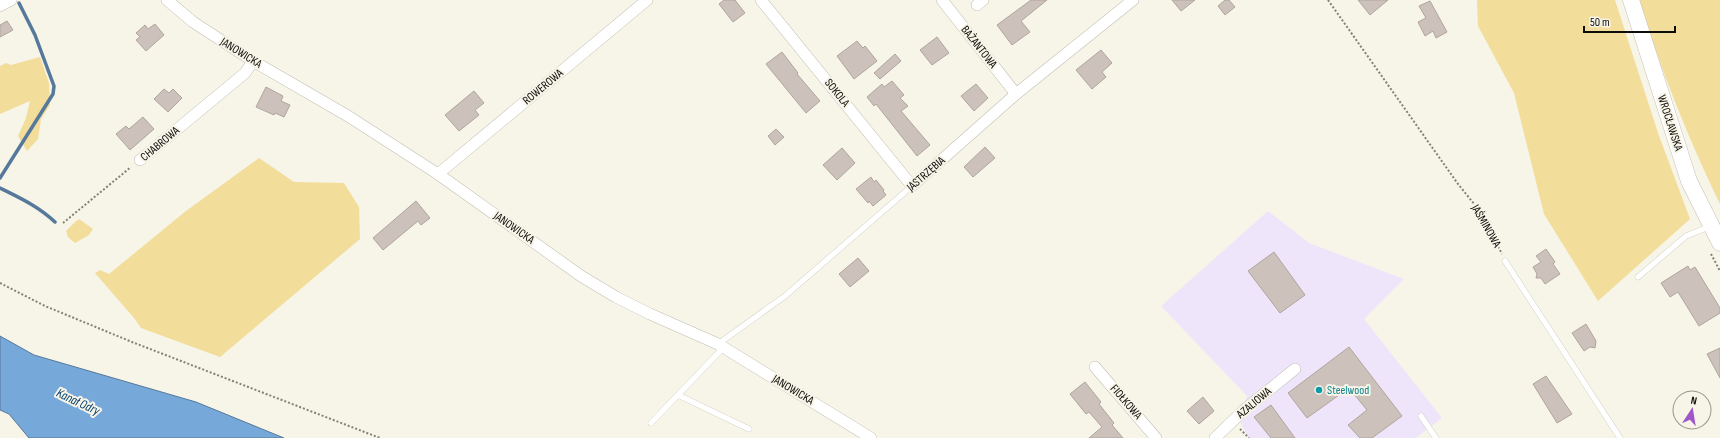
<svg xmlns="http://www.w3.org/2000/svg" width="1720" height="438" font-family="'Sofia Sans Condensed',sans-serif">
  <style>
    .industrial { fill: #eee5fb }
    .green { fill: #f2dd9a }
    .water { fill: #76a8da; stroke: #56799b }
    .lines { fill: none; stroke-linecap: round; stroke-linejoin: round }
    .stream { stroke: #56799b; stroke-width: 3.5 }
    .building { fill: #cdc2bb; stroke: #afa59e }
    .lane-casing { stroke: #c1beb3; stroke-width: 6 }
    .street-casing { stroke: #c1beb3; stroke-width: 12 }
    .secondary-casing { stroke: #c1beb3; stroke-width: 17 }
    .path { stroke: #828078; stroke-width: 2; stroke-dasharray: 2 2; stroke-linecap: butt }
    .lane { stroke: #fff; stroke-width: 5.5 }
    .street { stroke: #fff; stroke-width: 11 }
    .secondary { stroke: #fff; stroke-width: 16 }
    .culture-dot { fill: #0f9aa8; stroke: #f7f4e8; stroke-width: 1.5 }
    .labels { text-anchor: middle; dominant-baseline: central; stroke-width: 4; stroke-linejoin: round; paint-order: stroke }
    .street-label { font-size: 12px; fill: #0d0c08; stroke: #f7f4e8 }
    .culture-label { font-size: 12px; fill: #0d838f; stroke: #f7f4e8; text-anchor: start }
    .water-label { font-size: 13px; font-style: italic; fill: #094170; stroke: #f7f4e8 }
  </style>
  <rect width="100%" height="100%" fill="#f7f4e8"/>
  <polygon class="industrial" points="1268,211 1309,243 1404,279 1364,319 1442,418 1416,438 1249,438 1240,422 1247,396 1161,306"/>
  <g class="green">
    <polygon points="1477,0 1615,0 1658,133 1690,219 1598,301 1544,214 1514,93 1478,26"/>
    <path d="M1639,0H1720V204C1688,138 1661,70 1639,0Z"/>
    <polygon points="40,57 49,83 50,105 41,119 38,139 27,151 18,136 26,118 30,101 0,114 0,66 6,63 11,65"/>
    <polygon points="259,158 294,182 344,183 359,207 360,239 220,357 141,328 134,318 95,273 100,270 109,274 186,211"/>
    <polygon points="79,219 93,229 89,235 75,243 68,237 66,231 75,222"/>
  </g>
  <polygon class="water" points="0,336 34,355 196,402 284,438 29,438 9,414 0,410"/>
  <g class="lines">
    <g class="stream">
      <polyline points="0,178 53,94 54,86 35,35 19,3"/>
      <path d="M0,188C20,198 38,206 55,222"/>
    </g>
  </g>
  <g class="building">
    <polygon points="724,0 735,0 745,13 733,22 719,4"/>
    <polygon points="1031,0 1047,0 1021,21 1030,32 1012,45 997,25"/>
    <polygon points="1172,0 1195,0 1181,11"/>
    <polygon points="1225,0 1229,0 1235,7 1225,15 1218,6"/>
    <polygon points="1358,0 1388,0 1370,15"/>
    <polygon points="1430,1 1447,32 1436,38 1433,31 1425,36 1418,22 1426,18 1419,6"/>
    <polygon points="7,21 13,30 0,37 0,25"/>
    <polygon points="155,24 164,35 146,51 136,40 140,37 136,33 145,25 148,29"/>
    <polygon points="937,37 949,53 932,65 920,50"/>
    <polygon points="857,41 863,48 865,46 877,61 854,79 837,56"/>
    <polygon points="1101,50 1112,63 1102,72 1106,77 1092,89 1076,70"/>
    <polygon points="782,52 798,73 797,74 820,101 806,113 766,64"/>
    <polygon points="895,54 901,61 880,79 874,73"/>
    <polygon points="892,81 904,95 900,98 908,106 901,111 930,145 917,156 876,104 874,106 867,97 882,84 884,87"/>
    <polygon points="976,84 988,98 974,111 961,96"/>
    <polygon points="266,87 283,96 281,101 290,105 284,117 275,113 274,115 256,107"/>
    <polygon points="164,89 169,93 173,89 182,98 168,112 154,99"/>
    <polygon points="474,91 484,103 475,110 479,115 459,131 445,115"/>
    <polygon points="143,117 154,129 130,150 116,134 126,126 129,129"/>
    <polygon points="776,129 784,137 775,145 768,136"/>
    <polygon points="985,147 995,158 973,177 964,167"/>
    <polygon points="842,148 855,163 837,180 823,165"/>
    <polygon points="871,177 874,182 876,180 884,190 883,191 886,195 873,206 869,201 868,203 856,189"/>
    <polygon points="416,201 430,218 421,225 418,221 383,250 373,238"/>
    <polygon points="1546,249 1555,262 1553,264 1560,274 1545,284 1541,278 1536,278 1537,274 1533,267 1541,262 1536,256"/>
    <polygon points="1274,252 1305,295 1280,313 1248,271"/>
    <polygon points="858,258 869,271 850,287 839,274"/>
    <polygon points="1688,266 1690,270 1695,267 1720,308 1720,313 1699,326 1678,292 1670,297 1661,283"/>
    <polygon points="1586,324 1596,341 1595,348 1590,347 1584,351 1572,333"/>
    <polygon points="1349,347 1402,416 1372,438 1360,438 1348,425 1367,410 1349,388 1307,418 1288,393"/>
    <polygon points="1720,348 1720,378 1707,354"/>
    <polygon points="1546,376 1572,414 1557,423 1533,384"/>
    <polygon points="1085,382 1101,402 1099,404 1114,423 1112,425 1123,438 1089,438 1102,427 1089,412 1086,414 1070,394"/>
    <polygon points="1203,397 1214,411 1199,424 1187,411"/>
    <polygon points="1271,405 1295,438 1271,438 1254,417"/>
  </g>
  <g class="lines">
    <g class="lane-casing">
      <g id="lane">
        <polyline points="1505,261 1620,438"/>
        <polyline points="1638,277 1686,236 1711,226"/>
        <polyline points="718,344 785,296 912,186"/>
        <polyline points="678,395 749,429"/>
        <polyline points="1421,416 1436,438"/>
        <polyline points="651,423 723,348"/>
      </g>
    </g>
    <g class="street-casing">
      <g id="street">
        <polyline points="167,0 193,22 253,61 348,116 438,174 581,276 616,297 650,314 718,344 871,438"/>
        <polyline points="761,0 912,186 1016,94 1133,0"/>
        <polyline points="942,0 1016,94"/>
        <polyline points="977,5 983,0"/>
        <polyline points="0,6 11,0"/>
        <polyline points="140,160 245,73 253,61"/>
        <polyline points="438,174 647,0"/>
        <polyline points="1095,367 1156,438"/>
        <polyline points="1215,438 1244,410 1295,369"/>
      </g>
    </g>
    <g class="secondary-casing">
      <polyline id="secondary" points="1631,0 1689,181 1720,243"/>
    </g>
    <g class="path">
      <polyline points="1328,0 1458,184 1479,210 1502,254"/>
      <polyline points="63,223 131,167"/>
      <polyline points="1711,254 1720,271"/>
      <polyline points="0,283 45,306 132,342 380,438"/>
      <polyline points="1240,429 1249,438"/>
    </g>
    <use href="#lane" class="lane"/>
    <use href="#street" class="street"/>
    <use href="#secondary" class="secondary"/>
  </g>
  <circle class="culture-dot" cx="1319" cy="390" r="4"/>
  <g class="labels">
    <g class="street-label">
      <text transform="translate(979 47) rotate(52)">BAŻANTOWA</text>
      <text transform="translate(241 53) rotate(32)">JANOWICKA</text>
      <text transform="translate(543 87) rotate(-40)">ROWEROWA</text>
      <text transform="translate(837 93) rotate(51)">SOKOLA</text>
      <text transform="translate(1670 123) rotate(72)">WROCŁAWSKA</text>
      <text transform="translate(160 144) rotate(-40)">CHABROWA</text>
      <text transform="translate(926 174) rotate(-41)">JASTRZĘBIA</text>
      <text transform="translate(1486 226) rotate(60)">JAŚMINOWA</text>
      <text transform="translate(514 228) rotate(35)">JANOWICKA</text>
      <text transform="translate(793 390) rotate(31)">JANOWICKA</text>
      <text transform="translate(1126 402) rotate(49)">FIOŁKOWA</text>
      <text transform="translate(1254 403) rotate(-40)">AZALIOWA</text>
    </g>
    <g class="culture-label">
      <text x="1327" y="390">Steelwood</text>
    </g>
    <g class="water-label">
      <text transform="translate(78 402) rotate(25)">Kanał Odry</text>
    </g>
  </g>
  <g transform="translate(1692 410) rotate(12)"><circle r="19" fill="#f7f4e8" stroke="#99978e"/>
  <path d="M0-3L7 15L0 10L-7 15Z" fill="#9f56ca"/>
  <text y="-6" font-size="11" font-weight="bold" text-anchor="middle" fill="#0d0c08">N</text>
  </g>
  <path d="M1584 26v6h91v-6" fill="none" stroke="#0d0c08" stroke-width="2"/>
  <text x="1590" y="26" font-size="12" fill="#0d0c08" stroke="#f7f4e8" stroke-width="3" paint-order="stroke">50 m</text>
</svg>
